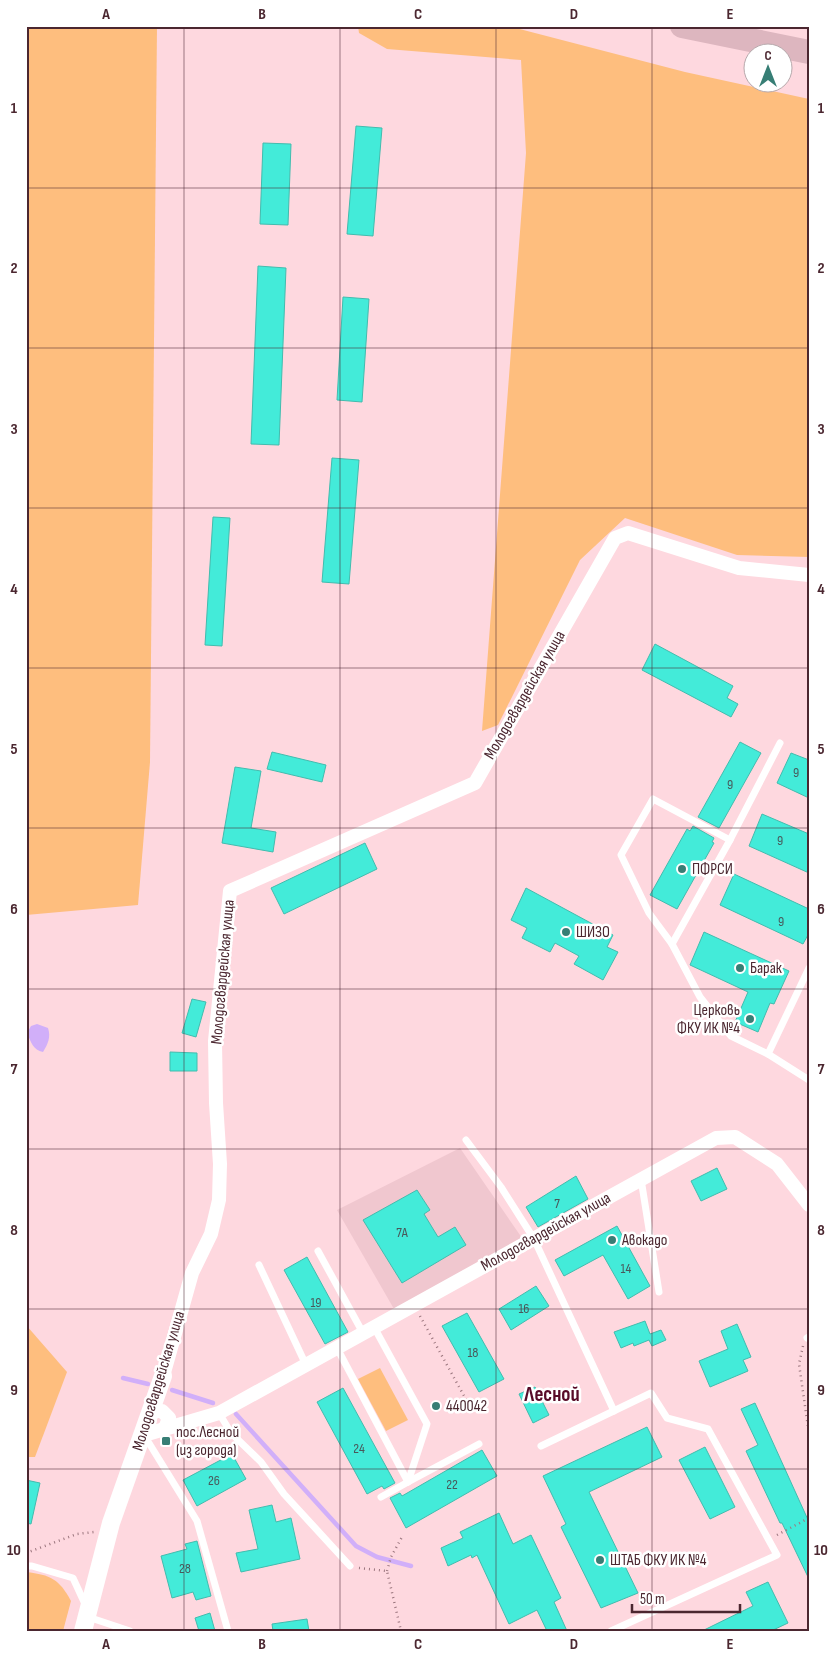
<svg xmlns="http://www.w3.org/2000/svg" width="835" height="1657" font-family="'Sofia Sans Condensed',sans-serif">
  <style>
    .built { fill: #f0c7cf }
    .green { fill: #febe7e }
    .water { fill: #d1aff9 }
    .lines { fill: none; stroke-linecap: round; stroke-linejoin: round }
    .stream { stroke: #d1aff9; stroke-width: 4.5 }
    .building { fill: #43ebd9; stroke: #42bcae }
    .path { stroke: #9c777f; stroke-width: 2.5; stroke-dasharray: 1 4; stroke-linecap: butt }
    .service { stroke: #fff; stroke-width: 7 }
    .minor { stroke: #fff; stroke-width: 14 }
    .tertiary { stroke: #fff; stroke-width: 18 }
    .trunk { stroke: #ddb6bf; stroke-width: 24 }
    .grid { fill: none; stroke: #4b2730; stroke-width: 1; stroke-opacity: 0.55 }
    .poi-dot { fill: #377e75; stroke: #fff; stroke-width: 2 }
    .labels { text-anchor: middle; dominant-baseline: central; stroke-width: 5; stroke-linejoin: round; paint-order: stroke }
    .number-label { font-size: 14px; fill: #49585a }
    .street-label { font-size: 16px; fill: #4b2730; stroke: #fff }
    .poi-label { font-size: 16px; fill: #4b2730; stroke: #fff; text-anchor: start }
    .district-label { font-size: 21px; font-weight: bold; fill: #570b28; stroke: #fff }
    .neatline { fill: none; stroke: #4b2730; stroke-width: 2 }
    .grid-label { font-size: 16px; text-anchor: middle; font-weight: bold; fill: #4b2730 }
  </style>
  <rect width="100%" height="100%" fill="#fed8df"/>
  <polygon class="built" points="460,1148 522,1238 394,1309 337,1210"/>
  <g class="green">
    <polygon points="26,26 157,26 150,762 138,905 26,915"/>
    <polygon points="358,26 508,26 685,72 809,99 809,557 737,555 625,518 580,560 498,725 482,731 526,153 521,60 387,49 359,33"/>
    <polygon points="26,1325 67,1372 35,1457 26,1457"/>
    <polygon points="380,1368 408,1420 386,1431 358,1379"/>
    <path d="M26,1572C51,1575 59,1579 71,1601L63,1631H26Z"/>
  </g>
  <path class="water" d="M37,1024L48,1028C51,1037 48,1044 43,1052C33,1050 31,1042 27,1033L31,1026Z"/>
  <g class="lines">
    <g class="stream">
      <polyline points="123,1378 148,1384"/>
      <polyline points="172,1390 213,1403"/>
      <polyline points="236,1414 356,1546 377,1557 411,1566"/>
    </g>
  </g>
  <g class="building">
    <polygon points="356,126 382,128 373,236 347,234"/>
    <polygon points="263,143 291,144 288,225 260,224"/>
    <polygon points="258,266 286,268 279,445 251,444"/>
    <polygon points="343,297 369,299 362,402 337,400"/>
    <polygon points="332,458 359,460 349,584 322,582"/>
    <polygon points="213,517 230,518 222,646 205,645"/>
    <polygon points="655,644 733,686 727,698 738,704 731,717 642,670"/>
    <polygon points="740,742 761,753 719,828 698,817"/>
    <polygon points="272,752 326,765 322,782 267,769"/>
    <polygon points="791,753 809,760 809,798 777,783"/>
    <polygon points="235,767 261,771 251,828 276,832 273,852 222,843"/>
    <polygon points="762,814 809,834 809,873 749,846"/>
    <polygon points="693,826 714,838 712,842 714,843 677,909 650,895 687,829 690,831"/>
    <polygon points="365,843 377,869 284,914 271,888"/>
    <polygon points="734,874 809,909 809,933 803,944 720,905"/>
    <polygon points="526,888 613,935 607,947 618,952 603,980 574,964 579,956 555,943 550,952 522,938 527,928 511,920"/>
    <polygon points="704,932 789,971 774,1004 770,1003 758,1032 735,1022 748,992 690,965"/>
    <polygon points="192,999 206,1002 196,1037 182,1033"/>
    <polygon points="170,1052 197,1053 197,1071 170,1071"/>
    <polygon points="717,1168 727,1189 701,1201 691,1181"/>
    <polygon points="576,1176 588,1199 538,1227 526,1207"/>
    <polygon points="417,1190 430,1210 424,1214 438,1237 455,1227 466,1245 402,1283 363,1220"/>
    <polygon points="617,1226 650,1286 628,1299 603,1255 564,1276 555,1260"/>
    <polygon points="307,1257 348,1332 325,1344 284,1270"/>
    <polygon points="536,1286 549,1306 511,1330 499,1309"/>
    <polygon points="467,1313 504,1379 479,1392 442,1326"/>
    <polygon points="645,1321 650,1334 661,1330 666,1340 652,1346 649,1340 634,1346 633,1343 621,1348 614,1332"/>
    <polygon points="737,1324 751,1357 743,1360 748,1371 710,1387 699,1361 728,1349 721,1331"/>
    <polygon points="535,1387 549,1415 533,1423 519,1394"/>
    <polygon points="343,1388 395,1483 384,1489 382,1486 367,1494 317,1402"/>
    <polygon points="755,1403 809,1522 809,1579 782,1523 780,1523 746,1451 758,1445 741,1409"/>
    <polygon points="647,1427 662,1457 589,1492 638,1593 601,1608 561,1527 566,1524 543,1476"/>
    <polygon points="705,1447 735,1507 710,1519 679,1460"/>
    <polygon points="482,1450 497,1476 406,1528 390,1498 400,1493 402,1496"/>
    <polygon points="232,1454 246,1479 197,1506 183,1480"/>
    <polygon points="26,1480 40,1483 31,1524 26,1523"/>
    <polygon points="272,1505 276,1522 291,1518 300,1559 241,1572 236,1553 258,1549 249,1510"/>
    <polygon points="499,1513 513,1544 531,1535 561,1598 554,1602 567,1631 547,1631 537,1610 509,1624 477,1555 472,1558 471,1555 448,1566 441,1548 463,1538 460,1532"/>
    <polygon points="197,1541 211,1596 196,1600 193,1592 172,1598 161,1556 187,1549 185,1544"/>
    <polygon points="768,1582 788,1623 771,1631 702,1631 753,1606 746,1592"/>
    <polygon points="210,1613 215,1631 199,1631 195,1618"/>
    <polygon points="307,1619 309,1631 273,1631 272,1624"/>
  </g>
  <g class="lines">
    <g class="path">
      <polyline points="420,1316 469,1405"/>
      <polyline points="803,1346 799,1364 809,1434"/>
      <polyline points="777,1535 809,1518"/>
      <polyline points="26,1553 77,1534 94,1532"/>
      <polyline points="359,1568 387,1571 401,1631"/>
      <polyline points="387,1571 391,1557 402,1537"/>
    </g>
    <g class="service">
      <polyline points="730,840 653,799 621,855 649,913 672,944 700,997 731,1036 768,1054 809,1080"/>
      <polyline points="672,944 730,840 780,743"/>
      <polyline points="768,1054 809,968"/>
      <polyline points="466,1140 501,1187 534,1239 614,1411"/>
      <polyline points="641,1179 659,1292"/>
      <polyline points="318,1251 363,1333"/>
      <polyline points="259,1265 306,1365"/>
      <polyline points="374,1327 427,1424 408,1482"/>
      <polyline points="807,1338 809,1337"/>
      <polyline points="337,1348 408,1482 381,1497"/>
      <polyline points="219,1413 231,1433 261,1462 284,1494 350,1566"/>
      <polyline points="144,1435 197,1521 228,1631"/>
      <polyline points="541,1446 651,1393 667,1418 708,1429 777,1555 611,1631"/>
      <polyline points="408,1482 479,1444"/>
      <polyline points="26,1566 32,1566 73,1578 85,1604"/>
      <polyline points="88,1617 130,1631"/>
    </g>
    <g class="minor">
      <polyline points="163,1376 192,1273 211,1234 219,1200 220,1164 216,1103 215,1041 230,891 475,783 615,538 628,533 739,568 809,575"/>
      <polyline points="152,1411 162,1411 169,1418 165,1428"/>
      <polyline points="144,1435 219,1413 716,1138 735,1137 777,1164 809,1205"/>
    </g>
    <polyline class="tertiary" points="83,1631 111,1523 163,1376"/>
    <polyline class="trunk" points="682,26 809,52"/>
  </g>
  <path class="grid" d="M184,26V1631M340,26V1631M496,26V1631M652,26V1631M26,188H809M26,348H809M26,508H809M26,668H809M26,828H809M26,989H809M26,1149H809M26,1309H809M26,1469H809"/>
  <g class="poi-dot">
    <circle cx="682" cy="869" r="5"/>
    <circle cx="566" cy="932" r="5"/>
    <circle cx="740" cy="968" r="5"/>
    <circle cx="750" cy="1019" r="5"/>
    <circle cx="612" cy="1240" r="5"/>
    <circle cx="436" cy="1406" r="5"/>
    <rect x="161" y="1436" width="10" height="10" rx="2.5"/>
    <circle cx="600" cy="1560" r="5"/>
  </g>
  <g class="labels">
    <g class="number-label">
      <text x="796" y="772">9</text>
      <text x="730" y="784">9</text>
      <text x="780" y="840">9</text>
      <text x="781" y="921">9</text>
      <text x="557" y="1203">7</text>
      <text x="402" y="1232">7А</text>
      <text x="626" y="1268">14</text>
      <text x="316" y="1302">19</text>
      <text x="524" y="1308">16</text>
      <text x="473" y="1352">18</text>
      <text x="359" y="1448">24</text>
      <text x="214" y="1480">26</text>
      <text x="452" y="1484">22</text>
      <text x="185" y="1568">28</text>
    </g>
    <g class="street-label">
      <text transform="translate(525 695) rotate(-60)">Молодогвардейская улица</text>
      <text transform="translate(223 972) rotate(-85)">Молодогвардейская улица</text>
      <text transform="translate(546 1232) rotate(-29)">Молодогвардейская улица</text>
      <text transform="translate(159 1381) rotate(-73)">Молодогвардейская улица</text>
    </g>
    <g class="poi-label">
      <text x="692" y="869">ПФРСИ</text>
      <text x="576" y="932">ШИЗО</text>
      <text x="750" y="968">Барак</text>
      <text x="740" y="1010" text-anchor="end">Церковь<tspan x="740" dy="18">ФКУ ИК №4</tspan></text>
      <text x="622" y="1240">Авокадо</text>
      <text x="446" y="1406">440042</text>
      <text x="176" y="1432">пос.Лесной<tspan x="176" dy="18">(из города)</tspan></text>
      <text x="610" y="1560">ШТАБ ФКУ ИК №4</text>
    </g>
    <g class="district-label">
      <text x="552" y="1394">Лесной</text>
    </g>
  </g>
  <rect width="835" height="1657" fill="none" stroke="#ffffff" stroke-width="55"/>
  <g transform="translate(768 68)"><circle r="24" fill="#ffffff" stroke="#b7a9ac"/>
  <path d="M0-4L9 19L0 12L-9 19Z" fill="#377e75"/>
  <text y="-8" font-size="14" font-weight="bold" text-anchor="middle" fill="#4b2730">С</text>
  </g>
  <path d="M632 1604v8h108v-8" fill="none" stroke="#4b2730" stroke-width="2.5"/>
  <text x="640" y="1604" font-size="15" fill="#4b2730" stroke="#ffffff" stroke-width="4" paint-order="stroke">50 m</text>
  <rect x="28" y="28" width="780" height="1602" class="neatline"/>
  <g class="grid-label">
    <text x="106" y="19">A</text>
    <text x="262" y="19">B</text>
    <text x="418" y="19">C</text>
    <text x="574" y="19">D</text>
    <text x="730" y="19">E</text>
    <text x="14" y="113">1</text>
    <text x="821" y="113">1</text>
    <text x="14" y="273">2</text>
    <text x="821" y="273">2</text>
    <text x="14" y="434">3</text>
    <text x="821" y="434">3</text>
    <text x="14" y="594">4</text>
    <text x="821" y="594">4</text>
    <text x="14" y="754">5</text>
    <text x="821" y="754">5</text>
    <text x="14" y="914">6</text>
    <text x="821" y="914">6</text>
    <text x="14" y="1074">7</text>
    <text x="821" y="1074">7</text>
    <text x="14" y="1235">8</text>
    <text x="821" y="1235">8</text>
    <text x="14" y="1395">9</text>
    <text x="821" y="1395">9</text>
    <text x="14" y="1555">10</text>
    <text x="821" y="1555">10</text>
    <text x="106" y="1649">A</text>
    <text x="262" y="1649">B</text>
    <text x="418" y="1649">C</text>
    <text x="574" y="1649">D</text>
    <text x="730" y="1649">E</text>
  </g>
</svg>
